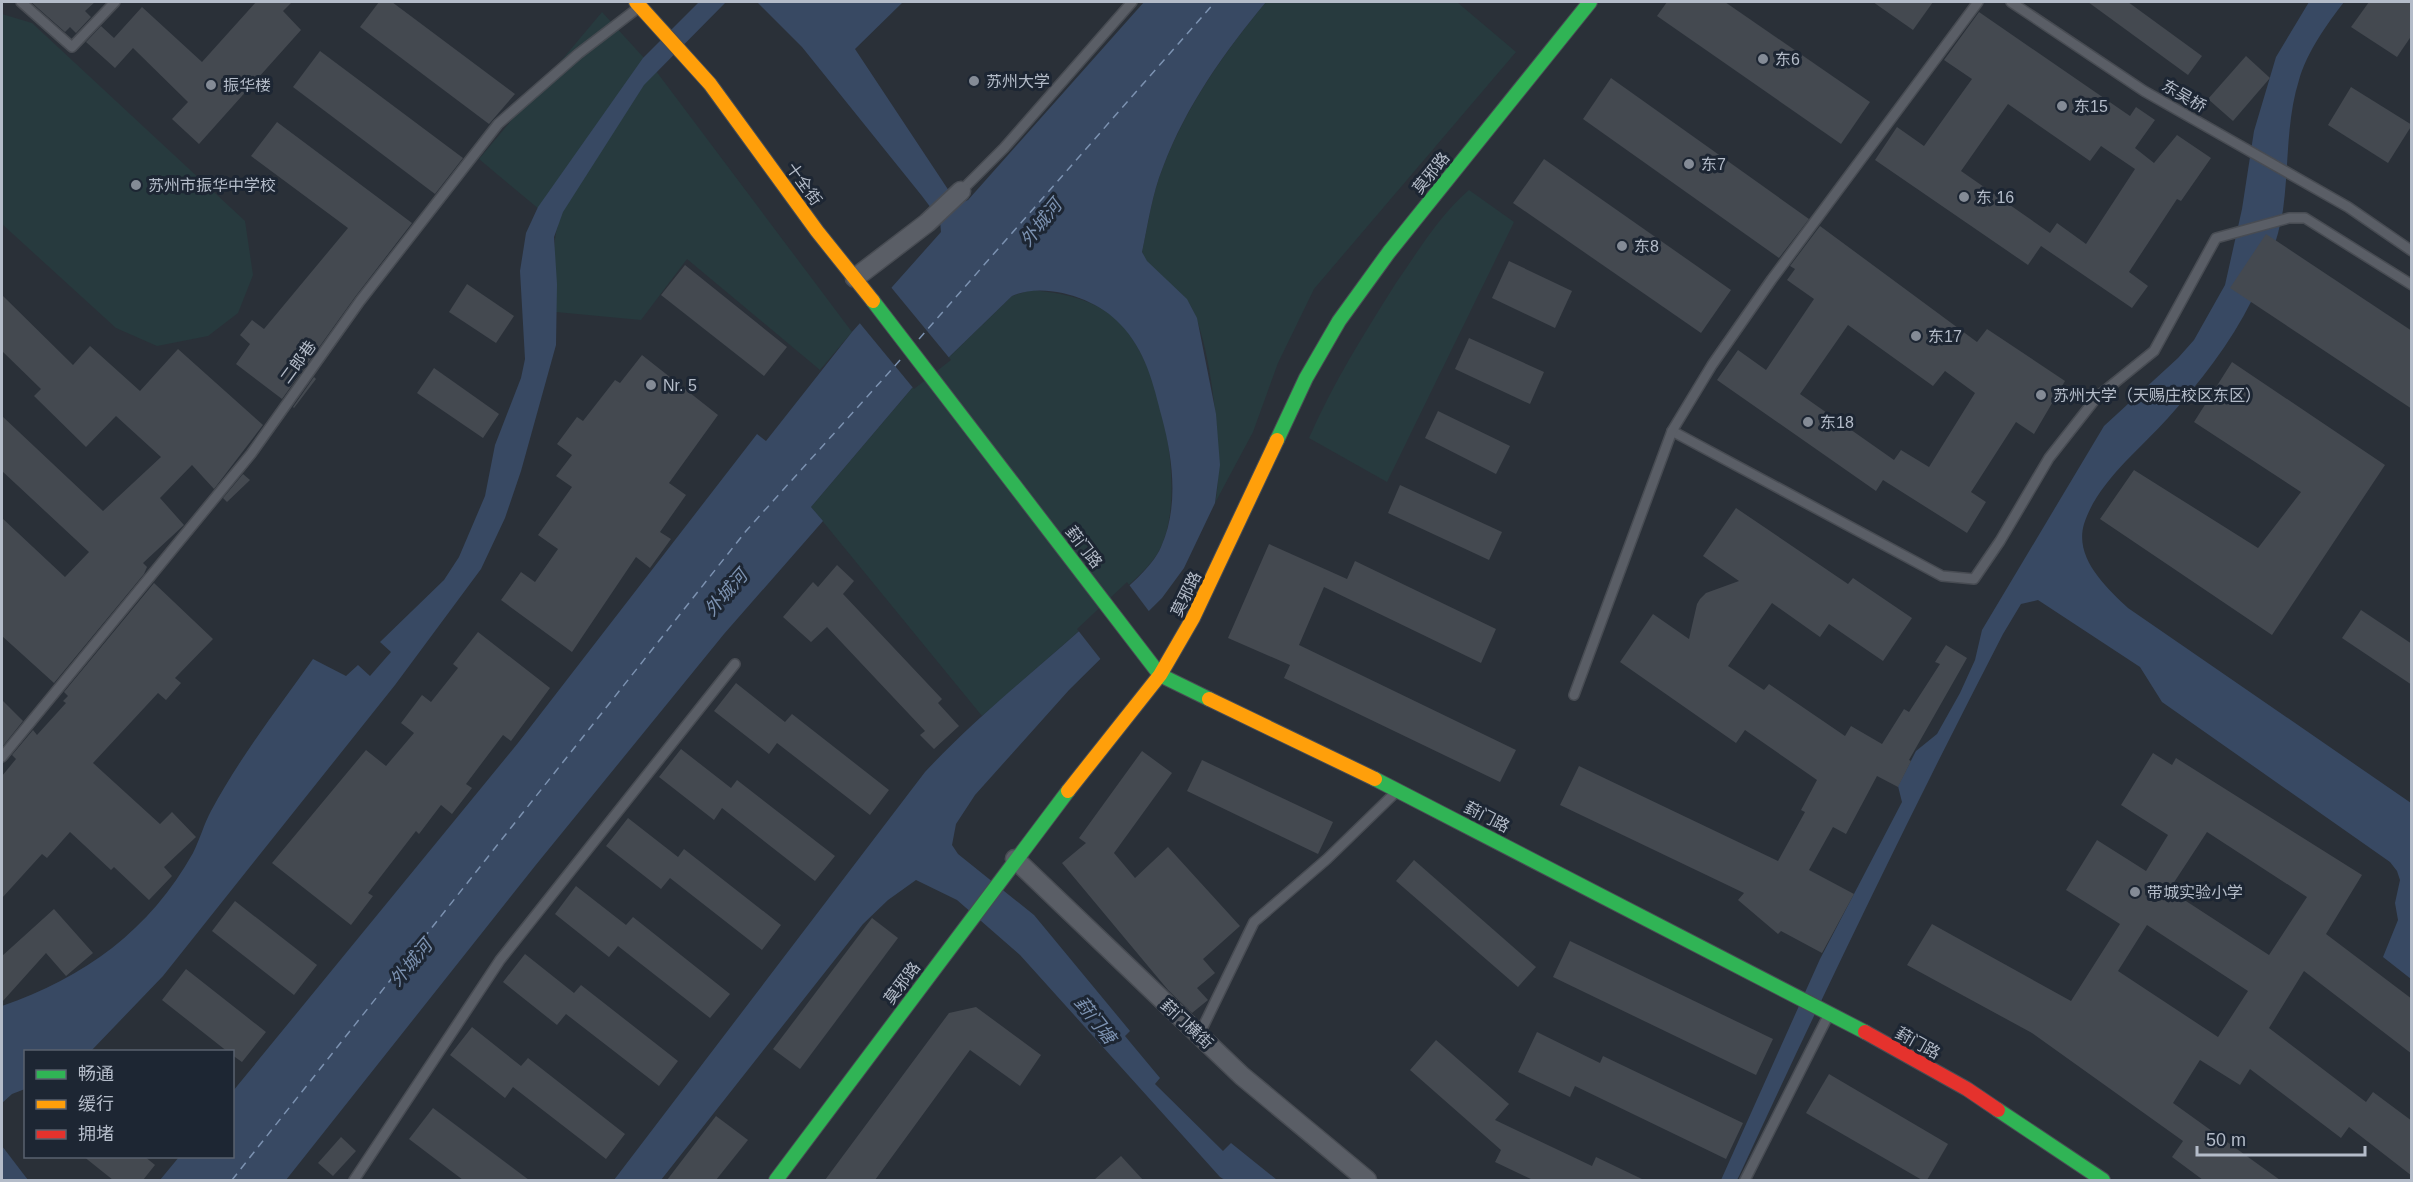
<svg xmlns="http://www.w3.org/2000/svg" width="2413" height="1182" font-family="Arial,'Noto Sans SC',sans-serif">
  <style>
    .green { fill: #273a3e }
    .water { fill: #384963 }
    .pier { fill: #2a3038 }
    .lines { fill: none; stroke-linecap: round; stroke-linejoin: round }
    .ferry { stroke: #7c92b1; stroke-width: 1.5; stroke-dasharray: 8 6; stroke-linecap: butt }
    .building { fill: #444950; fill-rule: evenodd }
    .lane-casing { stroke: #484c53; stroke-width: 12 }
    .street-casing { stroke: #484c53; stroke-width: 21 }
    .fast-casing { stroke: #484c53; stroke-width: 16 }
    .slow-casing { stroke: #484c53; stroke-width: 16 }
    .jam-casing { stroke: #484c53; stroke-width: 16 }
    .lane { stroke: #5a5e66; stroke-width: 9 }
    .street { stroke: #5a5e66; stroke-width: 18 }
    .fast { stroke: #30b455; stroke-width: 14 }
    .slow { stroke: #ff9f0a; stroke-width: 14 }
    .jam { stroke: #e5322d; stroke-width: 14 }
    .poi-dot { fill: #848b96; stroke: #1d2633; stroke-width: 2 }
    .labels { text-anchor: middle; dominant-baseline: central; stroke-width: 6; stroke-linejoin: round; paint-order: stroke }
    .poi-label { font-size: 16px; fill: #b4bcc9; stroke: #1d2633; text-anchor: start }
    .street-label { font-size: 16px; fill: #b4bcc9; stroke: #1d2633 }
    .water-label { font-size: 18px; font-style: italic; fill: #7c92b1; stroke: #1d2633 }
  </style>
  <rect width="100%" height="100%" fill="#2a3038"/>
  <g class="green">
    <path d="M1266,2H1457L1516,52L1314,289L1278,363L1253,432L1215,503C1225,464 1211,329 1186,299C1174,284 1147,271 1142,252C1148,224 1152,194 1163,167C1186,107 1225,51 1266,2Z"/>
    <path d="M602,12L656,71L852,332L820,370L687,259L641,320L556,312C557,285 550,249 558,225L479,159Z"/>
    <polygon points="2,14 32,23 245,221 253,275 238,313 208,336 157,346 116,328 2,224"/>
    <path d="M1469,190L1514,222L1387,482L1309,438C1333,383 1364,334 1396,283C1419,250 1438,217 1469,190Z"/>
    <path d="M1031,290C1061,293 1092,298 1116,319C1162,360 1188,494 1160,549C1152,566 1131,582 1117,596C1074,637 1027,676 982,716L811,507L912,388L948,358L1012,296Z"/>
  </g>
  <g class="water">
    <path d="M699,2H726L644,85L563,212L554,237L557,284L556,345L521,471L505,518L481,569L395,685L163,976L91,1051L26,1052L25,1089L12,1094L2,1103V1006C84,978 150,930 193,853C200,839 204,824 211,811C240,757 278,708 313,659L346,676L358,665L370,676L391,652L380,642L444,580L459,557L485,496L495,445L521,378L525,359L520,271L526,233L538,207L643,58Z"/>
    <path d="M757,2H903L855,49L955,200L961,203L968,200L1144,2H1266C1225,51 1186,106 1163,167C1152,194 1148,224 1142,252L1147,261L1187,299L1197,318L1216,414L1220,465L1215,503L1184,568L1162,598L1069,690L975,795L956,824L952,845L958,854L1034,915L1130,1031L1125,1036L1160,1078L1155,1084L1223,1151L1231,1143L1277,1180H1225L1220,1177L1020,955L957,900L916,880L888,900L863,924L661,1180H614L925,772C982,711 1048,661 1109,604C1126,588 1152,568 1161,547C1179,507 1173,459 1162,418C1153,383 1146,351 1120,324C1097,298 1044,281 1012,296L948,358L912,388L811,507L823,521L724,634L535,866L286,1180H160L179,1157L232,1156L233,1091L518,743L757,434L766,441L852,332L941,232L940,220L922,196L802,47Z"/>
    <path d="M2309,2H2344C2327,24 2307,52 2299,80C2286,121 2289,167 2283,210C2278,241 2266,272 2252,300C2230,344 2200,382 2168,418C2139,450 2097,483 2084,524C2074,558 2106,587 2128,608L2411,803V979L2383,957L2398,920L2395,903L2400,880L2397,871L2390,862L2162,702L2140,667L2038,600L2021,604L2003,634C1911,812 1824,992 1740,1174L1737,1180H1721L1820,959L1902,802L1898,786L1916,751L1937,734L1960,693L1975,660L1982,630L2104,426L2178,358L2194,340L2225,285L2242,209L2254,131L2276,57Z"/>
    <polygon points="2,1146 28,1180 2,1180"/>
  </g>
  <g class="pier">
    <polygon points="890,286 951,360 914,389 858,321"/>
    <polygon points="1127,582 1151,614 1102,661 1077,629"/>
  </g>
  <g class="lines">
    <g class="ferry">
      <polyline points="919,339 1215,2"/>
      <polyline points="232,1180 746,531 902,358"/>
    </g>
  </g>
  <g class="building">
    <polygon points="31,2 95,2 85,11 91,17 76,33 70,27 65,32"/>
    <polygon points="256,2 292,2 283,11 301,30 199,144 172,119 188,102 133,48 115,68 86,42 101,26 114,38 142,7 202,62"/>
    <polygon points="379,2 392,2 515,94 489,124 360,27"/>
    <polygon points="1667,2 1725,2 1870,102 1841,144 1657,16"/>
    <polygon points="1873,2 1933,2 1913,30"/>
    <polygon points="2088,2 2128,2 2202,56 2188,75"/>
    <polygon points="2369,2 2412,2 2412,35 2397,57 2351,27"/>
    <path d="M1979,12L2130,116L2136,107L2155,120L2135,148L2154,163L2177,135L2211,158L2181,201L2177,199L2129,272L2148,286L2132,308L2041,246L2028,265L1875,160L1897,127L1924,146L1972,79L1944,60ZM2008,104L2090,161L2101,146L2135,169L2086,244L2057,223L2050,233L1961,171Z"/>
    <polygon points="320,51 463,158 435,194 293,87"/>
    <polygon points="2246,56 2270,78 2233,121 2208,99"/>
    <polygon points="1611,78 1809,219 1779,258 1583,119"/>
    <polygon points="2351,87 2412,125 2388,163 2328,125"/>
    <polygon points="277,122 412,223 355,297 282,399 236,364 250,344 240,335 252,320 264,329 348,228 251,156"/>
    <polygon points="1544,159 1731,290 1701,333 1513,203"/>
    <path d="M1820,226L1977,342L1987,329L2065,381L2034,434L2016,422L1971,492L1986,502L1967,533L1883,480L1876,491L1717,380L1738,350L1766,370L1814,299L1787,280L1795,269L1790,266ZM1848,325L1933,386L1945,371L1975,393L1929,467L1901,450L1894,460L1800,394Z"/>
    <polygon points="2266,234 2412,331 2412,409 2230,288"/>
    <polygon points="1509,261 1572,291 1555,328 1492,298"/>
    <polygon points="685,265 787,347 764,376 661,295"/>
    <polygon points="467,284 514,316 496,343 449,312"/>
    <polygon points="2,295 73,365 90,346 140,391 178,349 263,425 214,489 192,465 160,498 184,525 143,563 147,567 144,574 54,683 2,636 2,518 65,577 89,552 2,471 2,416 103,511 161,457 116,416 86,447 34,396 41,389 2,351"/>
    <polygon points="1469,338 1544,372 1530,404 1455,369"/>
    <polygon points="642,355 718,415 669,483 686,495 660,532 671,539 650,568 636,557 572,652 501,600 521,572 535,582 558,549 538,535 572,487 556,476 572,455 557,444 577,417 583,421 615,380 620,383"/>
    <polygon points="2232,362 2385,465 2272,635 2100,519 2134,470 2258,548 2301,492 2194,422"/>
    <polygon points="434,368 499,414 483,438 417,393"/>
    <polygon points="314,377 316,379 294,408 293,407"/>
    <polygon points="1438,411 1510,446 1496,474 1425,438"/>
    <polygon points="243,474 250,480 227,502 223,498"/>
    <polygon points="1400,485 1502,532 1489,560 1388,513"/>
    <polygon points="1736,508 1848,584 1853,578 1912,618 1883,661 1829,624 1820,637 1772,603 1728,666 1764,690 1769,684 1845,736 1851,726 1882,744 1904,709 1909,712 1940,664 1935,662 1946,645 1967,658 1909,760 1911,761 1898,787 1877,776 1846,834 1833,827 1809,870 1854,894 1822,953 1781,931 1778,934 1738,900 1744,893 1560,805 1579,766 1778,861 1805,812 1801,810 1817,780 1745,730 1736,743 1620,662 1653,614 1689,639 1697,604 1700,599 1706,593 1739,581 1703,556"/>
    <polygon points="1269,544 1347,579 1355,561 1496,629 1481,663 1324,587 1299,645 1516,750 1500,782 1284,678 1290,665 1228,638"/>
    <polygon points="837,565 854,581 843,594 942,699 938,703 959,726 934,749 920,735 925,731 827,627 811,642 783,617 813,582 818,587"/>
    <polygon points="154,583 213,639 175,678 181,683 166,700 158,693 93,763 160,824 172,812 196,837 164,867 172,876 149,900 114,867 111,870 70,832 47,858 42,854 2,898 2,776 16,759 12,755 33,730 37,735 66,703 63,701 68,696 64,692"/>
    <polygon points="2361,610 2412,644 2412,685 2342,638"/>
    <polygon points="478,632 550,688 511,741 503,735 466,784 472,788 452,814 441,805 419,834 416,831 368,893 373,896 351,925 272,863 366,750 386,766 414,733 401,723 422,695 431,702 458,668 453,664"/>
    <polygon points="736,683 785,722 792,714 889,790 870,815 777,743 769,754 714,711"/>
    <polygon points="2,700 23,721 3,746 2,745"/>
    <polygon points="681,749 731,788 737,780 835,856 815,881 722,808 714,820 659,777"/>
    <polygon points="1142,751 1172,773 1114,853 1135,878 1168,847 1240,926 1203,959 1215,973 1197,988 1208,1000 1192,1013 1168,990 1062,863 1086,843 1079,838"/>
    <path d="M2153,753L2172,765L2176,758L2362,875L2326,934L2412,999V1054L2304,971L2269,1028L2366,1102L2373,1092L2412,1121V1176L2349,1127L2341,1138L2250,1069L2240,1085L2200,1060L2173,1103L2280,1180H2203L2172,1157L2183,1141L2032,1033L1907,965L1932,924L2071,1001L2120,924L2066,890L2097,840L2146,871L2168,835L2121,805ZM2207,832L2307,897L2269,955L2169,890ZM2147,925L2248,991L2218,1037L2118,971Z"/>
    <polygon points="1202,760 1333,822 1318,854 1187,791"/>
    <polygon points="628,818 678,857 684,849 781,925 762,950 670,878 661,889 606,846"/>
    <polygon points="1414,860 1536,967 1518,987 1396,881"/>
    <polygon points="576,886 626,925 633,917 730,994 710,1018 618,946 609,957 555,914"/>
    <polygon points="235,901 317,965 294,995 212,931"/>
    <polygon points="54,909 93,953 66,976 46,953 2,1002 2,956"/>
    <polygon points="872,918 898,938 800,1069 773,1049"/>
    <polygon points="1570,941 1773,1039 1756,1075 1553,977"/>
    <polygon points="525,954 574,993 581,985 678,1061 659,1086 566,1014 557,1025 503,982"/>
    <polygon points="186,969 266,1032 242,1062 232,1055 232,1052 228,1052 162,1000"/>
    <polygon points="976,1007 1041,1055 1020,1086 970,1050 875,1180 825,1180 949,1013"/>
    <polygon points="472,1027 521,1066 528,1058 625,1134 606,1159 513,1087 505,1098 450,1055"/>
    <polygon points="1537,1032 1600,1063 1603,1056 1743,1123 1726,1159 1575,1086 1570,1097 1518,1072"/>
    <polygon points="1436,1040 1509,1104 1495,1120 1592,1166 1596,1157 1644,1180 1533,1180 1495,1162 1501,1150 1410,1070"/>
    <polygon points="1829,1074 1948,1144 1927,1180 1922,1180 1806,1113"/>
    <polygon points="433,1108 529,1180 463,1180 409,1139"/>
    <polygon points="716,1116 748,1140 716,1180 667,1180"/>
    <polygon points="341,1137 356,1151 333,1176 318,1163"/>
    <polygon points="83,1156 144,1156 155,1165 143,1180 113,1180"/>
    <polygon points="1121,1156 1143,1180 1094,1180"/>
  </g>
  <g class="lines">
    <g class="lane-casing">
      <g id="lane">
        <polyline points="21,2 72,47 115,2"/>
        <polyline points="2011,2 2144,91 2348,207 2412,251"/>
        <polyline points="961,191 1004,148 1132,2"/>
        <polyline points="1672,431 1942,576 1974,579 2000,541 2049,458 2097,397 2154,351 2216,238 2289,218 2305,218 2412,285"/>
        <polyline points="1574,695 1672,431 1712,365 1772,279 1978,2"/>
        <polyline points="2,757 251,454 360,301 498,124 578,54 638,8"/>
        <polyline points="1199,1035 1254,922 1327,859 1396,792"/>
        <polyline points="354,1180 500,960 735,664"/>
        <polyline points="1745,1180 1829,1014"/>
      </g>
    </g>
    <g class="street-casing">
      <g id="street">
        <polyline points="855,278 927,223 961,191"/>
        <polyline points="1015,859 1242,1076 1367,1180"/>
      </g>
    </g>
    <g class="fast-casing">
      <g id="fast">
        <polyline points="873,301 1160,675 1209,699"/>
        <polyline points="1277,440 1306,378 1339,321 1389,252 1590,2"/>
        <polyline points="1375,779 1865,1032"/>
        <polyline points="1998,1110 2103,1180"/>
        <polyline points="776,1180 1068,791"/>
      </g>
    </g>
    <g class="slow-casing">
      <g id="slow">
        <polyline points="636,2 710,84 817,231 873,301"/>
        <polyline points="1209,699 1375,779"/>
        <polyline points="1068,791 1160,675 1193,618 1277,440"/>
      </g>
    </g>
    <g class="jam-casing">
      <polyline id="jam" points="1865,1032 1967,1089 1998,1110"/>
    </g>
    <use href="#lane" class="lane"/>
    <use href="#street" class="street"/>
    <use href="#fast" class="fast"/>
    <use href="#slow" class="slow"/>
    <use href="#jam" class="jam"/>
  </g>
  <g class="poi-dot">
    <circle cx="1763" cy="59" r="6"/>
    <circle cx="974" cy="81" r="6"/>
    <circle cx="211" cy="85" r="6"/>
    <circle cx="2062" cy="106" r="6"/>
    <circle cx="1689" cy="164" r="6"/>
    <circle cx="136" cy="185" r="6"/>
    <circle cx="1964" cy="197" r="6"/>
    <circle cx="1622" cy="246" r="6"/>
    <circle cx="1916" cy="336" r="6"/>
    <circle cx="651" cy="385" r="6"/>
    <circle cx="2041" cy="395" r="6"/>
    <circle cx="1808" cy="422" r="6"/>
    <circle cx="2135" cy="892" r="6"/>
  </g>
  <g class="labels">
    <g class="poi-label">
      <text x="1775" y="59">东6</text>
      <text x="986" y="81">苏州大学</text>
      <text x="223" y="85">振华楼</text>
      <text x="2074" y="106">东15</text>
      <text x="1701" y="164">东7</text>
      <text x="148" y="185">苏州市振华中学校</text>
      <text x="1976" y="197">东 16</text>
      <text x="1634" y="246">东8</text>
      <text x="1928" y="336">东17</text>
      <text x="663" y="385">Nr. 5</text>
      <text x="2053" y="395">苏州大学（天赐庄校区东区）</text>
      <text x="1820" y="422">东18</text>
      <text x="2147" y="892">带城实验小学</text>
    </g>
    <g class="street-label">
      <text transform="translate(2184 96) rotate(30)">东吴桥</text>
      <text transform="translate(1431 173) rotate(-51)">莫邪路</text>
      <text transform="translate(804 184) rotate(54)">十全街</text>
      <text transform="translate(298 362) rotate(-54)">二郎巷</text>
      <text transform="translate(1084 547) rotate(52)">葑门路</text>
      <text transform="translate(1186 594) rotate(-64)">莫邪路</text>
      <text transform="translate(1487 817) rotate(27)">葑门路</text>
      <text transform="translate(902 983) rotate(-53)">莫邪路</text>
      <text transform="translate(1187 1024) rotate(43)">葑门横街</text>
      <text transform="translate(1918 1043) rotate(29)">葑门路</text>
    </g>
    <g class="water-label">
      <text transform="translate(1041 223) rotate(-51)">外城河</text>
      <text transform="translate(726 593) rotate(-49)">外城河</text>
      <text transform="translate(411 963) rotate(-50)">外城河</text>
      <text transform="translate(1095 1020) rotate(52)">葑门塘</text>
    </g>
  </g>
  <rect width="2413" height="1182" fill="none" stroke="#b4bcc9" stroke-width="6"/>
  <rect x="24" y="1050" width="210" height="108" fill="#1d2633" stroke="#59626f" stroke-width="1.5"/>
  <rect x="36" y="1070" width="30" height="9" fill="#30b455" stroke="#59626f" stroke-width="1.5"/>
  <text x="78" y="1080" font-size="18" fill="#b4bcc9">畅通</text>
  <rect x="36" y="1100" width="30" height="9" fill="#ff9f0a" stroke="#59626f" stroke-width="1.5"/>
  <text x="78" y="1110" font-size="18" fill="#b4bcc9">缓行</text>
  <rect x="36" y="1130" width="30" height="9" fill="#e5322d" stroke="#59626f" stroke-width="1.5"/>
  <text x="78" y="1140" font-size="18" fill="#b4bcc9">拥堵</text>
  <path d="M2197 1146v9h168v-9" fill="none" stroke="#b4bcc9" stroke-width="3"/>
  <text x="2206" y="1146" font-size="18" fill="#b4bcc9" stroke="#1d2633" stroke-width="4.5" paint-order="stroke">50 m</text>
</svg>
